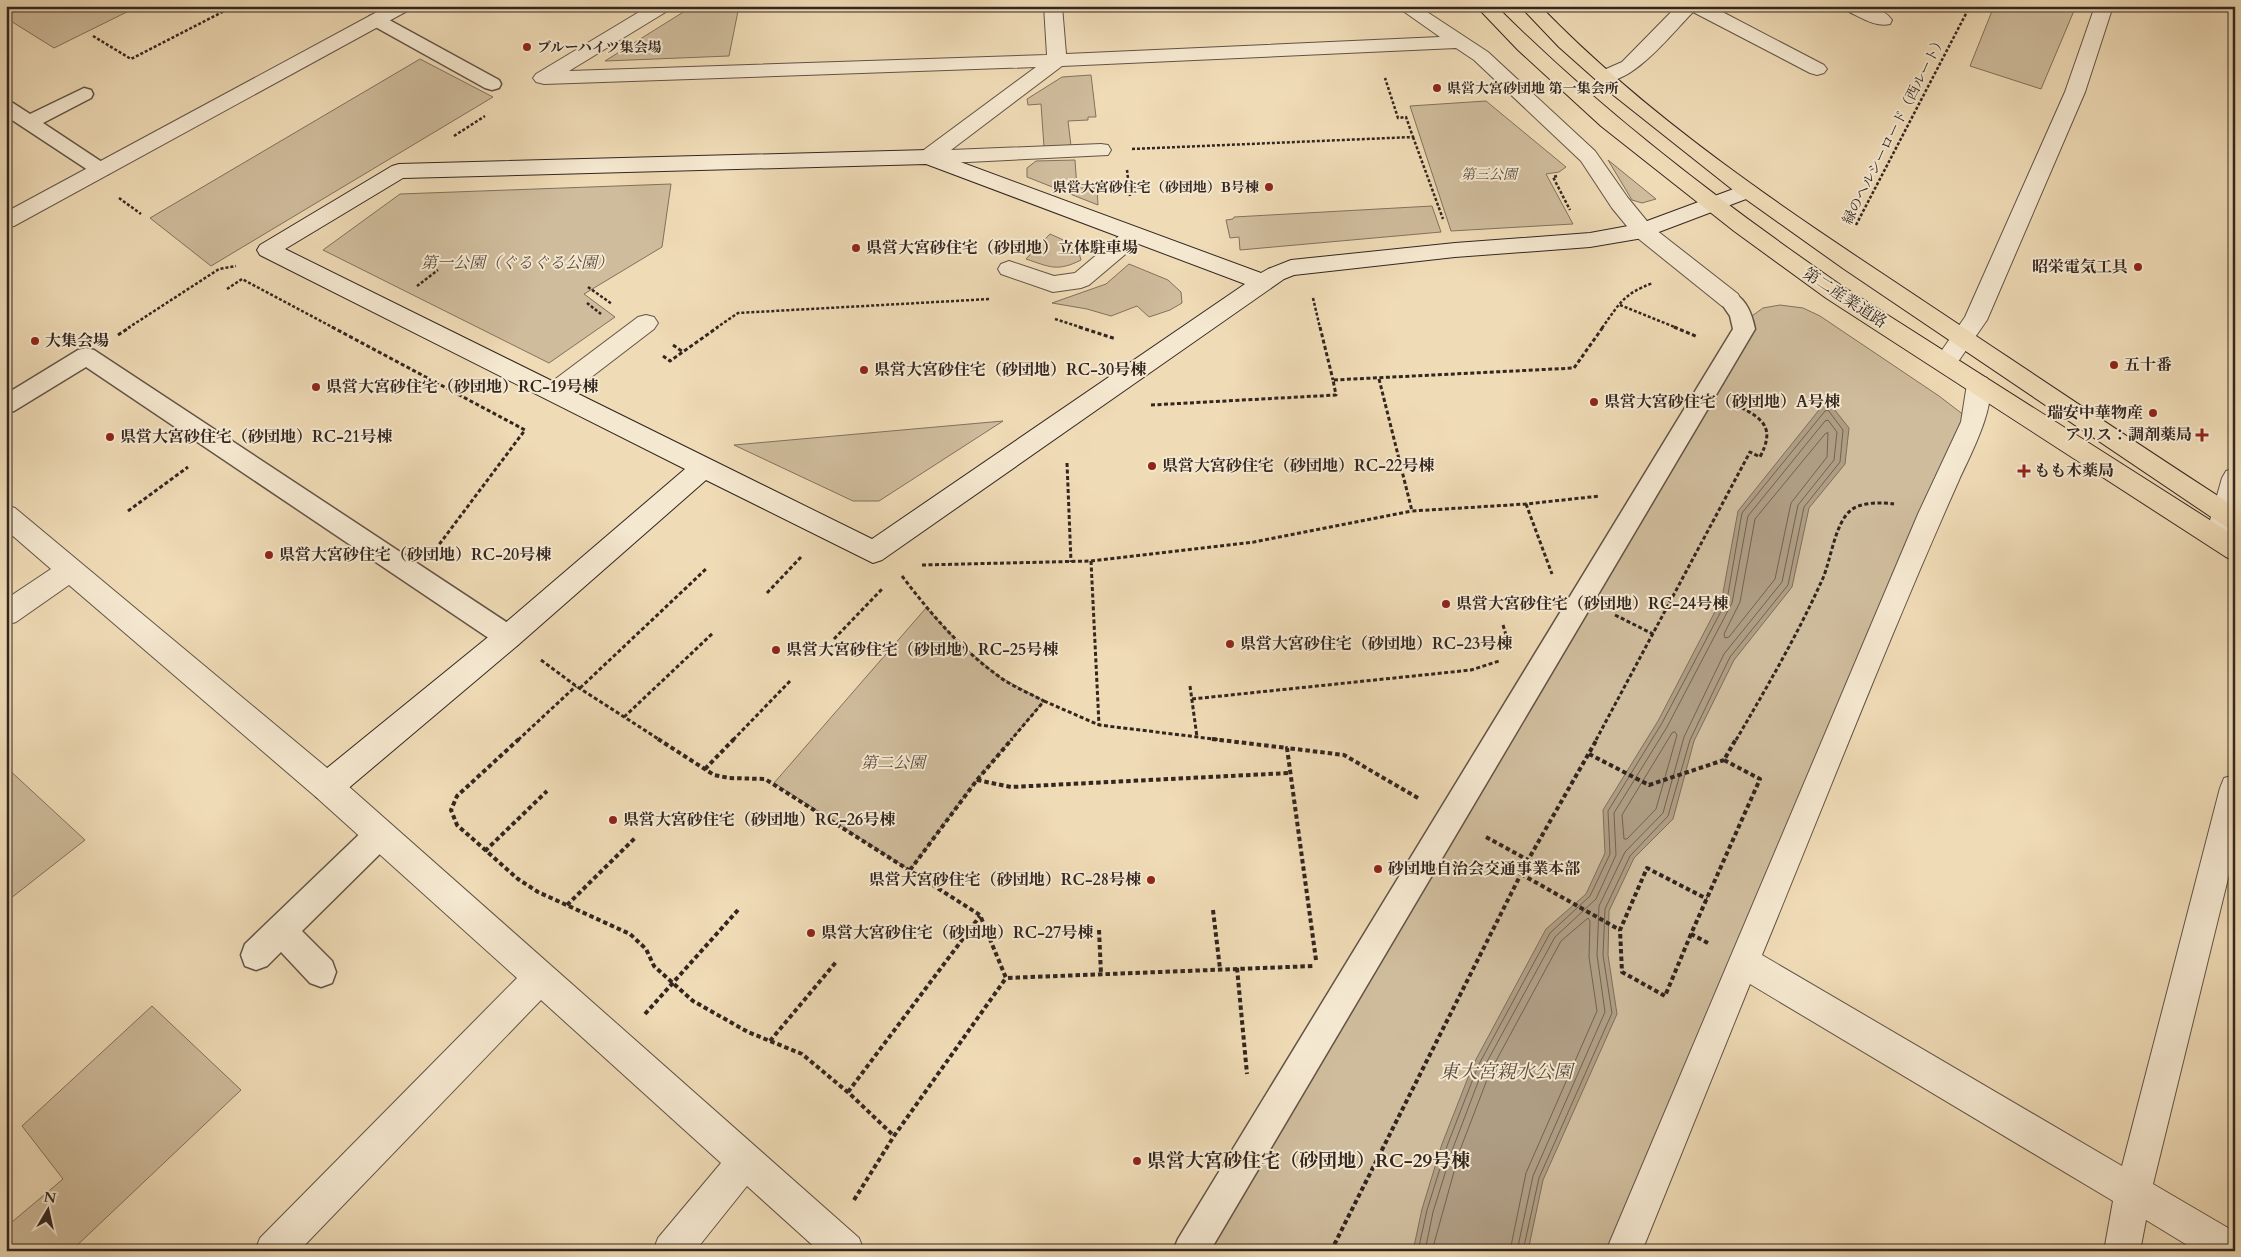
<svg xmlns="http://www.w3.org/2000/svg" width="2241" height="1257" font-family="Cardo,'Noto Serif JP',serif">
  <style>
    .green { fill: #cfbc9c; stroke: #81715e }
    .water { fill: #af9d83; stroke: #7d6d5b }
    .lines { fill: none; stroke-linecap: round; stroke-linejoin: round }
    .shore { stroke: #716252; stroke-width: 1 }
    .lane-casing { stroke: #625346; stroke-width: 3 }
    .street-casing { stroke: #625346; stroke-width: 2 }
    .secondary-casing { stroke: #332620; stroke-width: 2 }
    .primary-casing { stroke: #332620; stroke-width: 2 }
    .path-far2 { stroke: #332620; stroke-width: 2.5; stroke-dasharray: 3 2; stroke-linecap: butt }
    .path-far1 { stroke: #332620; stroke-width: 3; stroke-dasharray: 4 2.5; stroke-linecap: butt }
    .path { stroke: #332620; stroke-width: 4; stroke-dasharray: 4.5 3; stroke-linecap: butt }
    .lane { fill: #f5e8d0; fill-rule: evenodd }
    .street { fill: #f5e8d0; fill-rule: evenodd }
    .secondary { fill: #f5e8d0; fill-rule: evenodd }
    .primary { fill: #efdbb6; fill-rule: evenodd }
    .poi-dot { fill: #8f2418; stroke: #f5e8d0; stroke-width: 2 }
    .labels { text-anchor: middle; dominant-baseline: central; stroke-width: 4; stroke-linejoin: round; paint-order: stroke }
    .far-poi-label { font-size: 14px; font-weight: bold; fill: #332620; stroke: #f5e8d0; text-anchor: start }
    .far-street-label { font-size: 14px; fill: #332620; stroke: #f5e8d0 }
    .far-park-label { font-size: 14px; font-style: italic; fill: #5a4c3f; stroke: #f5e8d0 }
    .poi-label { font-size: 16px; font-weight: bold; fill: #332620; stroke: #f5e8d0; text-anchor: start }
    .park-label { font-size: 16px; font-style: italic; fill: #5a4c3f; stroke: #f5e8d0 }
    .street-label { font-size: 16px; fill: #332620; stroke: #f5e8d0 }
    .near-park-label { font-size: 19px; font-style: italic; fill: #5a4c3f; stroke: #f5e8d0 }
    .near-poi-label { font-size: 19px; font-weight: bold; fill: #332620; stroke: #f5e8d0; text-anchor: start }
  </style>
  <rect width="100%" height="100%" fill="#efdbb6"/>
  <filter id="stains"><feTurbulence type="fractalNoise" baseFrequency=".004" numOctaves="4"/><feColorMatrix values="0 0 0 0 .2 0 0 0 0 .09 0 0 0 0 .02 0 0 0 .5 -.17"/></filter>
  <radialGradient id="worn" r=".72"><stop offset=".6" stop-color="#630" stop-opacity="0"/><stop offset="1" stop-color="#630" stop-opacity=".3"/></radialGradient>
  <g class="green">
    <polygon points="6,6 139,6 54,48 6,18"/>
    <polygon points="693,6 739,6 729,56 605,61"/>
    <polygon points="1994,6 2076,6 2041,89 1970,66"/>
    <polygon points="420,59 493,97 211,266 150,218"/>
    <polygon points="1091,75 1096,117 1088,117 1088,120 1068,121 1071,146 1044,147 1041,104 1028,105 1027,99 1062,77"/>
    <polygon points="1486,101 1566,167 1559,172 1546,174 1573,224 1451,231 1410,106"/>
    <polygon points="1075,160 1077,188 1097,188 1098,205 1027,177 1027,168 1036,161"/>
    <polygon points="1608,160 1656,199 1642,203 1632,200"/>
    <polygon points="671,184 662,247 584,294 615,317 549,363 323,250 400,194"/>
    <polygon points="1432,206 1441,232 1240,250 1239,237 1230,238 1226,220 1233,219 1234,217"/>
    <path d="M1050,234L1077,246L1081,260C1057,272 1050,267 1026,259Z"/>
    <polygon points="1129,264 1168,280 1181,292 1182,303 1170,310 1149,317 1137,306 1111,316 1087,309 1052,303 1106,284"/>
    <polygon points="1780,305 1803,308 1820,316 1939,396 1973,422 1624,1251 1190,1251 1752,316 1763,308"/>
    <polygon points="1003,421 879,501 853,501 734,445"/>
    <polygon points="926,608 957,641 998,676 1044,701 977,780 910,870 774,783"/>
    <polygon points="6,767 85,840 6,902"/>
    <polygon points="152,1006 241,1090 71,1251 6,1251 6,1227 63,1179 22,1126"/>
  </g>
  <polygon class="water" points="1827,400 1849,428 1845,464 1809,508 1792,587 1734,660 1694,741 1673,819 1634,858 1609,911 1608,955 1617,1014 1543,1180 1528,1251 1413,1251 1422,1209 1442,1144 1473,1065 1546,929 1586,894 1605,853 1603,810 1658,721 1722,598 1738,511"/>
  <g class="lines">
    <g class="shore">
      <polygon points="1828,433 1827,457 1791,503 1775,579 1729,637 1725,638 1724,634 1740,602 1755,519 1825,434"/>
      <polygon points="1675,732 1677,735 1656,809 1627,839 1624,839 1622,815 1672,733"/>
      <polyline points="1418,1251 1427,1210 1447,1146 1478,1066 1550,933 1590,896 1610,854 1608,811 1662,723 1727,600 1742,513 1825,411 1828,410 1843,430 1840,462 1804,507 1788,585 1730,657 1690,740 1668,816 1630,856 1605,909 1603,955 1612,1013 1539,1178 1523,1251"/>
      <polyline points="1425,1251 1433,1212 1453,1148 1483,1069 1555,937 1596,899 1616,855 1614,813 1667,727 1732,603 1748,516 1825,421 1828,420 1837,432 1834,460 1798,505 1782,582 1724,654 1684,737 1663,813 1625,852 1599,906 1597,955 1605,1012 1533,1176 1517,1251"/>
      <polyline points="1432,1251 1460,1150 1490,1072 1561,941 1588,918 1590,921 1589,957 1597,1011 1526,1173 1510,1251"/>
    </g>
    <g class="lane-casing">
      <g id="lane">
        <polygon points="376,15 382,16 499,80 501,84 499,88 492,90 485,88 370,24 367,20 370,16"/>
        <polygon points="84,88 91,90 93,94 91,98 43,123 108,166 111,170 108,174 101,176 94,174 6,116 6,101 13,103 30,114"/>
        <path d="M1730,292C1746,297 1752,314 1755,329L1210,1251H1173L1178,1239L1733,329L1730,316L1719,300L1722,295Z"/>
        <polygon points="86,348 94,350 517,629 521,637 517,645 508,648 499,645 86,367 14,411 6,413 6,394 78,350"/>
        <polygon points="380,820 390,824 395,834 390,844 302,931 332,961 336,972 332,983 321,987 310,983 281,952 267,966 256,970 245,966 241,955 245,944 370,824"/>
      </g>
    </g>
    <g class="street-casing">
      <g id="street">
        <polygon points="388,6 411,6 409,10 14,226 6,228 6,212"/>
        <polygon points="649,6 671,6 669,10 569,71 1047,55 1044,6 1062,6 1066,54 1440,37 1396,6 1418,6 1488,52 1595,151 1628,198 1651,226 1738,294 1741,300 1738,306 1730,308 1722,306 1635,236 1612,208 1581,161 1474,60 1456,48 1062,66 951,150 1101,144 1108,145 1111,150 1108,155 928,164 921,162 918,157 921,152 1036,67 544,84 536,82 533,78 536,74"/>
        <path d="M1677,6H1711L1824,65L1827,69L1824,73L1817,75L1810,73L1693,12C1672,33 1630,89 1597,81L1594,77L1597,73L1622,62Z"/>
        <path d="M1843,6C1859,6 1882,5 1892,20L1890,24C1875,28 1859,16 1845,10Z"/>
        <polygon points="2095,6 2113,6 2085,92 1987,320 1953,369 1945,372 1937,369 1933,363 1965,317 2065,92"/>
        <polygon points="1133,229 1141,231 1144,236 1141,241 1089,285 1081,288 1053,292 1001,274 998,269 1001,264 1009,261 1054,276 1075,273 1125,231"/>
        <polygon points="646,315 654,317 658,323 654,329 564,398 555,401 546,398 543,392 546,386 638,317"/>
        <path d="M1979,375L1987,378C2000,400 1969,458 1959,480C1889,637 1827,797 1762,955L2122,1166L2220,788L2224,778L2235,775V850L2153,1184L2235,1232V1251H2197L2146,1220L2140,1251H2104L2113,1201L1750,984L1642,1251H1606L1918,514L1961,422L1967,384L1971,378Z"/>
        <polygon points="2235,468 2235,525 2227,545 2218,548 2209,545 2205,538 2222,478 2226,471"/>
        <polygon points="6,505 15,508 338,777 859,1238 864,1251 819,1251 747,1186 695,1251 653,1251 658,1238 721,1163 541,1000 299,1251 255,1251 260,1238 517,978 316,797 69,585 16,622 6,625 6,599 51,569 6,530"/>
      </g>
    </g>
    <g class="secondary-casing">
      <path id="secondary" d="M928,150L1261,273L1268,269L1291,260L1455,243L1590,233L1639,224L1747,184L1754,186L1758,191L1754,196L1643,238L1590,247L1455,257L1294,275L1284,279L882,560L873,563L706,480L518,645L338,797L327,801L316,797L312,787L316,777L498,629L685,469L260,255L257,250L260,245L392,166L399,164ZM926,164L1245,284L872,539L285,249L403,178Z"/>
    </g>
    <g class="primary-casing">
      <g id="primary">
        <path d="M1476,6H1496C1602,112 1719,201 1842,286L2235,536V561L2226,557L1826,298L1734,231L1601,126L1518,50Z"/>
        <path d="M1520,6H1540C1651,121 1789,212 1922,300C2026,369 2130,439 2235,507V530L2226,527L1844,269L1733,190L1612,94L1559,47Z"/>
      </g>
    </g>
    <g class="path-far2">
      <polyline points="312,6 321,11"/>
      <polyline points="93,36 131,59 234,6"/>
      <polyline points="454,136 485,116"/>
      <polyline points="1413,137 1443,219"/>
      <polyline points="1132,149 1413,137 1406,117 1398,118 1385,78"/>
      <polyline points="1127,170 1130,196"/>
      <polyline points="1557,176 1553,177 1570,210"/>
      <polyline points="119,198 141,214"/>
      <polyline points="1856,225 1970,6"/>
      <polyline points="417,286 438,270"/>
      <polyline points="588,287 612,304"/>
      <polyline points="227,289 242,279 334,328"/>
      <polyline points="1313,298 1320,328"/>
      <polyline points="587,303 601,314"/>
      <polyline points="1620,305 1677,328"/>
      <polyline points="1055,319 1083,328"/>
      <polyline points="128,328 219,269 236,266"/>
      <polyline points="716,328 738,313 990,299"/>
      <path d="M1602,328C1620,303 1623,294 1653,283"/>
    </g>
    <g class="path-far1">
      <polyline points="332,327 525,430 438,546"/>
      <polyline points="1079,327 1116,339"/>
      <polyline points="1320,327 1333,380"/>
      <polyline points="1674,327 1698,337"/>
      <polyline points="118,335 130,327"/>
      <polyline points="673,345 683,352"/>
      <polyline points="663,356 670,361 718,327"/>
      <polyline points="1379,379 1412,511 1526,504 1600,496"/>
      <polyline points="1151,405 1336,395 1333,380 1574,368 1603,327"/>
      <polyline points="1067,463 1071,562"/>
      <polyline points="1526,504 1552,574"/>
      <polyline points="128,511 188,467"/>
      <polyline points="1091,561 1099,725"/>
      <polyline points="922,565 1091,561 1254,542 1412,511"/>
      <path d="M902,576C930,613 960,648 997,675C1011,686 1029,693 1044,701L1011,740"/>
      <polyline points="767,593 801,557"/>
      <polyline points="1615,615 1653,634"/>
      <polyline points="1503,625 1509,645"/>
      <polyline points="834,639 883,588"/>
      <polyline points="541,660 576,686 660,740"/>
      <polyline points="1190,686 1197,737"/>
      <polyline points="580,688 706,569"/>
      <polyline points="1192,699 1471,670 1499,661"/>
      <polyline points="1044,701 1099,725 1222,740"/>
      <polyline points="624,717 713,633"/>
      <polyline points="518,740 576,686"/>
      <polyline points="733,740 791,680"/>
      <path d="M1596,740L1750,452L1760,457C1774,430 1766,420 1740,407"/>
      <path d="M1736,740C1767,687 1798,634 1823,578C1831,559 1835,524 1850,511C1859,502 1882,502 1894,504"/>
    </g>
    <g class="path">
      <polyline points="519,739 457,796 451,810 457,825 518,879 538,892 630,934 646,949 654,966 693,1001 748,1032 802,1054 850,1094 894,1136"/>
      <polyline points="658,739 714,775 729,778 765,779 980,915 1006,978 1314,966"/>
      <polyline points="1212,739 1287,748"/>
      <polyline points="1589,754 1649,785 1724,760"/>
      <polyline points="705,769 734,739"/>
      <polyline points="977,780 1011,787 1289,773"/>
      <polyline points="1486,837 1528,860"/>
      <polyline points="485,851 547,791"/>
      <polyline points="910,870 977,780 1012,739"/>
      <polyline points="1521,874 1620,930"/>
      <polyline points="567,905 636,837"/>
      <polyline points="1213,910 1220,969"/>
      <polyline points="1099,930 1101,974"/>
      <polyline points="1691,934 1665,996 1622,972 1620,930 1647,868 1707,899"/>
      <polyline points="1708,943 1691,934 1760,779 1724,760 1736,739"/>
      <polyline points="1316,960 1287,748 1344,755 1418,798"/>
      <polyline points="1237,968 1247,1074"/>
      <polyline points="645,1014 738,910"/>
      <polyline points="770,1041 836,962"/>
      <polyline points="848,1092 980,916"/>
      <polyline points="854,1200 894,1136 1006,978"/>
      <polyline points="1331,1251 1528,860 1597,739"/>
    </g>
    <use href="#lane" class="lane"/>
    <use href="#street" class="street"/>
    <use href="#secondary" class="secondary"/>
    <use href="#primary" class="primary"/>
  </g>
  <g class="poi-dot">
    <circle cx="527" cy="47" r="5"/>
    <circle cx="1437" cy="88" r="5"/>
    <circle cx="1269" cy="187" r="5"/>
    <circle cx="856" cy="248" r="5"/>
    <circle cx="2138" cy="267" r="5"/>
    <circle cx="35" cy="341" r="5"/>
    <circle cx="2114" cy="365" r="5"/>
    <circle cx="864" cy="370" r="5"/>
    <circle cx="316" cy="387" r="5"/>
    <circle cx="1594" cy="402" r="5"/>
    <circle cx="2153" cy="413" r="5"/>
    <path d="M2199.5 427.5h5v5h5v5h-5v5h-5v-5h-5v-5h5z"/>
    <circle cx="110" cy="437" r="5"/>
    <circle cx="1152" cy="466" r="5"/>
    <path d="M2021.5 463.5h5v5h5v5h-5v5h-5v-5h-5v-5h5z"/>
    <circle cx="269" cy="555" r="5"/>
    <circle cx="1446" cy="604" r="5"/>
    <circle cx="1230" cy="644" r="5"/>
    <circle cx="776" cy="650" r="5"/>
    <circle cx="613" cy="820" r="5"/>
    <circle cx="1378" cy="869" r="5"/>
    <circle cx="1151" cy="880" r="5"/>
    <circle cx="811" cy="933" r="5"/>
    <circle cx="1137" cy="1161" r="5"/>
  </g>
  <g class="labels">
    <g class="far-poi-label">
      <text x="537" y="47">ブルーハイツ集会場</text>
      <text x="1447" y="88">県営大宮砂団地 第一集会所</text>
      <text x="1259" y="187" text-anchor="end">県営大宮砂住宅（砂団地）B号棟</text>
    </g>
    <g class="far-street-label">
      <text transform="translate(1894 130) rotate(-63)">緑のヘルシーロード（西ルート）</text>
    </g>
    <g class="far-park-label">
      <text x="1489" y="174">第三公園</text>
    </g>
    <g class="poi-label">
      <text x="866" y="248">県営大宮砂住宅（砂団地）立体駐車場</text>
      <text x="2128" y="267" text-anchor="end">昭栄電気工具</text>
      <text x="45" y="341">大集会場</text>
      <text x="2124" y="365">五十番</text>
      <text x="874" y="370">県営大宮砂住宅（砂団地）RC-30号棟</text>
      <text x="326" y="387">県営大宮砂住宅（砂団地）RC-19号棟</text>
      <text x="1604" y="402">県営大宮砂住宅（砂団地）A号棟</text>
      <text x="2143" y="413" text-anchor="end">瑞安中華物産</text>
      <text x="2192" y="435" text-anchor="end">アリス：調剤薬局</text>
      <text x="120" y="437">県営大宮砂住宅（砂団地）RC-21号棟</text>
      <text x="1162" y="466">県営大宮砂住宅（砂団地）RC-22号棟</text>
      <text x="2034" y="471">もも木薬局</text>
      <text x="279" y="555">県営大宮砂住宅（砂団地）RC-20号棟</text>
      <text x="1456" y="604">県営大宮砂住宅（砂団地）RC-24号棟</text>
      <text x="1240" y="644">県営大宮砂住宅（砂団地）RC-23号棟</text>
      <text x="786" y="650">県営大宮砂住宅（砂団地）RC-25号棟</text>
      <text x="623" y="820">県営大宮砂住宅（砂団地）RC-26号棟</text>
      <text x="1388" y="869">砂団地自治会交通事業本部</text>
      <text x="1141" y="880" text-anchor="end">県営大宮砂住宅（砂団地）RC-28号棟</text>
      <text x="821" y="933">県営大宮砂住宅（砂団地）RC-27号棟</text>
    </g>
    <g class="park-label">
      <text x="517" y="263">第一公園（ぐるぐる公園）</text>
      <text x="893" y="763">第二公園</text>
    </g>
    <g class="street-label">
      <text transform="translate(1845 298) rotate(33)">第二産業道路</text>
    </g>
    <g class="near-park-label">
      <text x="1506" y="1072">東大宮親水公園</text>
    </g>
    <g class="near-poi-label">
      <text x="1147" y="1161">県営大宮砂住宅（砂団地）RC-29号棟</text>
    </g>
  </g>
  <rect width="2241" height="1257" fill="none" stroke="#efdbb6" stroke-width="25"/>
  <rect x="8" y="8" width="2226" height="1242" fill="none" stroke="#332620" stroke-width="2.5"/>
  <rect x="12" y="12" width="2216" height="1232" fill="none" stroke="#332620"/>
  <g transform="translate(48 1210) rotate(9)" stroke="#f5e8d0" stroke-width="4" paint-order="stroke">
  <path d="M0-4L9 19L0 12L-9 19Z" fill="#332620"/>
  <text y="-8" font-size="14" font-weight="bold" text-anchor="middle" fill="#332620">N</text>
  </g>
  <rect width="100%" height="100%" filter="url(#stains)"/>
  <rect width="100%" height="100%" fill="url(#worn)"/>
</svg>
